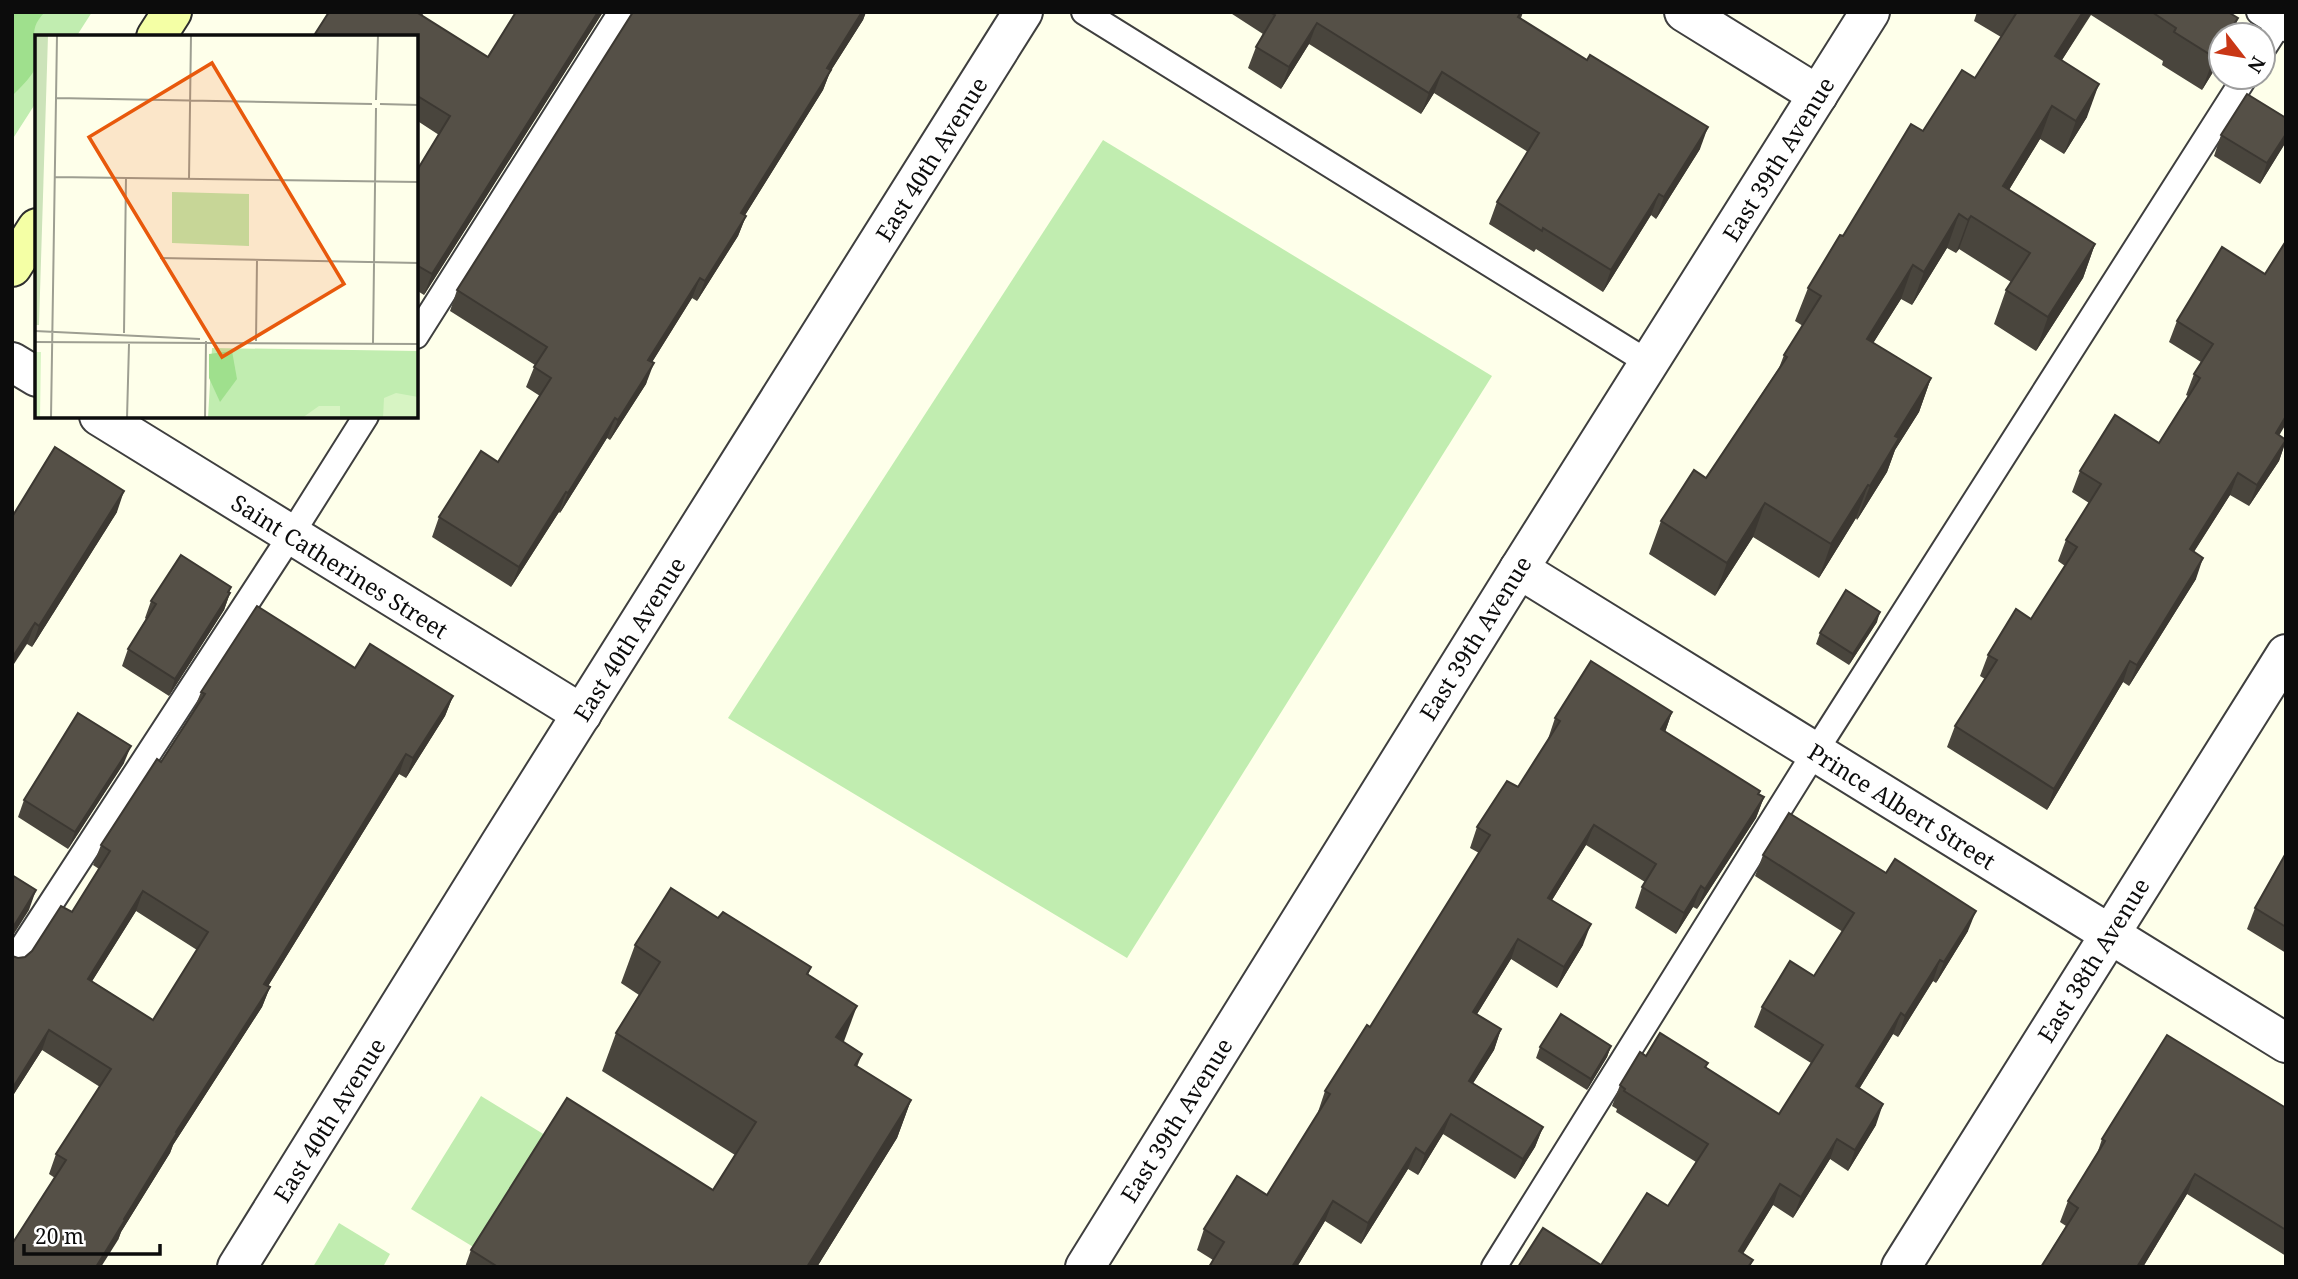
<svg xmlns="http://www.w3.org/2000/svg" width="2298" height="1279" font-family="'Noto Serif',serif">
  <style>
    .green { fill: #c1edb0 }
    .forest { fill: #9fe08d }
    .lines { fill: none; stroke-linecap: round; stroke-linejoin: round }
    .service-casing { stroke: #3f3f3f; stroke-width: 28 }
    .minor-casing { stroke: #3f3f3f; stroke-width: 42 }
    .secondary-casing { stroke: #2e2e2e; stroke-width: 42 }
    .service { stroke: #fff; stroke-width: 24 }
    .minor { stroke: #fff; stroke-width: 38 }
    .secondary { stroke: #f4ffa5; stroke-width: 38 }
    .wall { fill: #49453d; fill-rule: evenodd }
    .shaded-wall { fill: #3c3832 }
    .building { fill: #555047; stroke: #3c3832; stroke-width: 2; fill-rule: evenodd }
    .labels { text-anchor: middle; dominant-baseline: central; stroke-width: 7; stroke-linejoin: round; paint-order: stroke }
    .street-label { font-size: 23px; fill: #0c0c0c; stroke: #fff }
    .inset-road { fill: none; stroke: #9d9e91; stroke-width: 2 }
    .view { fill: #e8590c; fill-opacity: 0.15; stroke: #e8590c; stroke-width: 3.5 }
    .inset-edge { fill: none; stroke: #0c0c0c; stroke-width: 3.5 }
  </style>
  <rect width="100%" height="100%" fill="#feffea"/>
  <g class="green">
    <polygon points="12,12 92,12 76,37 37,37 37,101 12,140"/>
    <polygon points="1103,140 1492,376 1127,958 728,718"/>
    <polygon points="481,1096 545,1135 475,1248 411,1209"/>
    <polygon points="339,1223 390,1254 383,1267 313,1267"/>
  </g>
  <path class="forest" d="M12,12H45C24,33 41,43 36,65C34,75 20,88 12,96Z"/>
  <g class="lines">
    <g class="service-casing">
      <g id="service">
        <polyline points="1084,12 1649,363"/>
        <polyline points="2259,12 2286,29"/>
        <polyline points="2263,49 2279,24"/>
        <polyline points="416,336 621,12"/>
        <polyline points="12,963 291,535 366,416"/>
        <polyline points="1494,1267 1815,752 2245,77"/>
      </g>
    </g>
    <g class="minor-casing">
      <g id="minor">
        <polyline points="1684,12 1818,95"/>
        <polyline points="12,362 37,377"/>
        <polyline points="99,416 582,714"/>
        <polyline points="1519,569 2286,1043"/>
        <polyline points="237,1267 501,842 1023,12"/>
        <polyline points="1085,1267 1519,569 1870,12"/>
        <polyline points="1901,1267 2286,654"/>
      </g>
    </g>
    <g class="secondary-casing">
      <g id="secondary">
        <polyline points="156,37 172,12"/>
        <polyline points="12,267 37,228"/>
      </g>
    </g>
    <use href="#service" class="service"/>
    <use href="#minor" class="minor"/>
    <use href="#secondary" class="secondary"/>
  </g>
  <g class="wall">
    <polygon points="329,12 424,12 422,16 488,57 603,12 424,295 416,290 416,172 439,135 416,120 416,37"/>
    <polygon points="633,12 866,12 863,20 830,72 823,90 745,215 746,216 738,236 697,301 692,298 652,362 646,384 610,440 607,438 560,513 559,512 511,587 432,537 439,517 498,462 540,396 526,387 535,365 450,311 457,290"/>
    <polygon points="1229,12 1523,12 1521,18 1700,149 1656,219 1651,215 1603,292 1536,249 1534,252 1489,224 1497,202 1528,152 1434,93 1421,114 1309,44 1281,89 1248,68 1256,47 1263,34"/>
    <polygon points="1977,12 2228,12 2238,18 2232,35 2221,35 2221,59 2202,90 2162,65 2163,61 2091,15 2062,60 2087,117 2064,154 2040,139 2009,190 2095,244 2083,278 2036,351 1994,324 2006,290 2011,282 1959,249 1956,253 1947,248 1912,305 1901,299 1873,343 1931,378 1919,412 1895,450 1887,472 1857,520 1856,518 1819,578 1753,537 1715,596 1649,554 1661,521 1706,478 1779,368 1784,355 1803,326 1795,321 1808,288 1843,236 1923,131 1975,78 2001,37 1974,21"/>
    <polygon points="2221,135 2285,143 2260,184 2214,156"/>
    <polygon points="2222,247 2279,435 2286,441 2279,461 2249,506 2230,495 2194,552 2196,579 2129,686 2123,682 2047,810 1947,747 1955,726 1985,679 1980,676 1988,655 2031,619 2065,566 2058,561 2066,540 2089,503 2072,492 2080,471 2159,443 2188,396 2186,395 2194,374 2201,362 2169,342 2177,321"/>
    <polygon points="117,512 32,647 27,644 12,517"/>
    <polygon points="231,587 229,592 230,593 224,610 169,696 122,666 128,649 146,619 145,618 151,601"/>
    <polygon points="1877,622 1849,665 1816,644 1820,633"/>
    <path d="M355,668L453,696L445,716L406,778L399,774L268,986L270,987L262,1007L173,1145L170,1153L121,1232L118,1240L55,1178L49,1174L56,1154L100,1087L42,1050L12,1097V956L18,958L25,957L72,912L99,869L93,865L101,845L161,762L194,709L201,692ZM136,911L197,950L153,1020L92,981Z"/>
    <polygon points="1672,712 1665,732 1760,791 1759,794 1764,797 1756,818 1697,909 1693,907 1676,934 1635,908 1642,887 1645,882 1586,845 1552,900 1583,945 1557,988 1511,959 1477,1014 1501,1029 1494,1050 1473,1083 1543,1127 1535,1147 1515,1179 1443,1134 1418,1175 1408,1169 1361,1244 1325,1221 1297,1267 1209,1267 1213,1260 1197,1250 1204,1229 1267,1195 1319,1112 1318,1112 1325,1091 1370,1027 1479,853 1470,848 1477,827 1518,787 1549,739 1548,739 1555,718"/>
    <polygon points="124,763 68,849 18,817 24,800"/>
    <polygon points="2286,853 2286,953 2247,929 2255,908"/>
    <polygon points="1763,855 1968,931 1936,983 1933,981 1898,1037 1893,1034 1859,1089 1876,1125 1848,1171 1830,1159 1793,1218 1773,1205 1743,1253 1753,1260 1750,1267 1518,1267 1601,1265 1668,1206 1696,1162 1616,1112 1617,1109 1612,1106 1620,1085 1646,1056 1708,1063 1706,1068 1779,1114 1811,1063 1754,1027 1762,1007 1814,976 1843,932 1755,876"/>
    <polygon points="718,918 811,967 808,975 844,1042 862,1054 857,1067 911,1100 897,1138 817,1267 465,1267 471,1250 713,1190 735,1155 602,1071 616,1033 639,995 621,983 635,945"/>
    <polygon points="1611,1046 1607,1057 1587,1090 1536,1058 1540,1047"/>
    <polygon points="2286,1108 2286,1256 2187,1194 2143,1267 2041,1267 2066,1226 2060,1222 2068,1201 2097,1154 2102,1139"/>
  </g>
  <g class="shaded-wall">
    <polygon points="598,12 603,12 424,295 432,274"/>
    <polygon points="862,12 866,12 863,20 830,72 823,90 734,233 741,213 827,68"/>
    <polygon points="2083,12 2092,12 2043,90 2055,56"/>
    <polygon points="2238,18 2232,35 2227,35"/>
    <polygon points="1317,23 1309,44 1281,89 1289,67"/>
    <polygon points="2221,45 2221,59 2202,90 2214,57"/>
    <polygon points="1442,72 1434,93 1421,114 1429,93"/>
    <polygon points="2099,84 2087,117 2064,154 2076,121"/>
    <polygon points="2052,106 2040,139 1991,219 2003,186"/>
    <polygon points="1708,127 1700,149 1656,219 1664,197"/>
    <polygon points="2286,134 2286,142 2260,184 2267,163"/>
    <polygon points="1659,194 1651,215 1603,292 1611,270"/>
    <polygon points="1959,214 1947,248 1912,305 1924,272"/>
    <polygon points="746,216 738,236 697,301 705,281"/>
    <polygon points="1971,216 1959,249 1956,253 1968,220"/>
    <polygon points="2095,244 2083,278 2036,351 2048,317"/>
    <polygon points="1913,265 1901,299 1855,372 1867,339"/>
    <polygon points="700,278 692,298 641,380 648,360"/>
    <polygon points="654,363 646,384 610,440 618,420"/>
    <polygon points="1931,378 1919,412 1895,450 1887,472 1857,520 1870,486 1895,436"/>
    <polygon points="2286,416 2286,424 2268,454 2276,433"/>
    <polygon points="615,418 607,438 560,513 568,493"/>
    <polygon points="2286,440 2279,461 2249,506 2257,485"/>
    <polygon points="2238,473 2230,495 2182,570 2190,549"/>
    <polygon points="1868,485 1856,518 1819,578 1831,544"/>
    <polygon points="124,491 117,512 32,647 39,626"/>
    <polygon points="566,492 559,512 511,587 519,567"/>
    <polygon points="1765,503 1753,537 1715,596 1727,563"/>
    <polygon points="2203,558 2196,579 2129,686 2137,665"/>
    <polygon points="231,587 227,599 230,593 224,610 169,696 175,679"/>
    <polygon points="1880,612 1877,622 1849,665 1853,654"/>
    <polygon points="35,623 27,644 12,667 12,658"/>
    <polygon points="2130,661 2123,682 2047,810 2054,789"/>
    <polygon points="453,696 445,716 406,778 413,758"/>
    <polygon points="1672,712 1665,732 1661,729"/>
    <polygon points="131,746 124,763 68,849 75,832"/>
    <polygon points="406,754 399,774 257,1004 264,984"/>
    <polygon points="1764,797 1756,818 1697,909 1705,889"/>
    <polygon points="1594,825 1586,845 1541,918 1548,898"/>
    <polygon points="1701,886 1693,907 1676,934 1684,913"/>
    <polygon points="36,890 29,910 12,937 12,929"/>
    <polygon points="143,891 136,911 81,999 88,979"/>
    <polygon points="1976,911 1968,931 1936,983 1944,962"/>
    <polygon points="1591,924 1583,945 1557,988 1564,967"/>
    <polygon points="1518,939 1511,959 1466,1032 1473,1012"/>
    <polygon points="1940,960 1933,981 1898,1037 1905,1016"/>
    <polygon points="270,987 262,1007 173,1145 170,1153 121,1232 118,1240 101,1267 96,1267 176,1132"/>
    <polygon points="857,1006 843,1044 836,1037"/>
    <polygon points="1901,1013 1893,1034 1848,1107 1856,1086"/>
    <polygon points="1501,1029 1494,1050 1462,1101 1469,1081"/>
    <polygon points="49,1030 42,1050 12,1097 12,1089"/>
    <polygon points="1611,1046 1607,1057 1587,1090 1591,1079"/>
    <polygon points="911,1100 897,1138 817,1267 807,1267"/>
    <polygon points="1883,1104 1876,1125 1848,1171 1855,1150"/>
    <polygon points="1451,1114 1443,1134 1418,1175 1425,1154"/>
    <polygon points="1543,1127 1535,1147 1515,1179 1523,1159"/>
    <polygon points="1837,1139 1830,1159 1793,1218 1801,1197"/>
    <polygon points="1416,1148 1408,1169 1361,1244 1368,1223"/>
    <polygon points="2195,1174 2187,1194 2143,1267 2137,1267"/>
    <polygon points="1780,1184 1773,1205 1735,1267 1739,1251"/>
    <polygon points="1333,1201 1325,1221 1297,1267 1292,1267"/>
  </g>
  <g class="building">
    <polygon points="329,12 419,12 418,13 488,57 516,12 598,12 432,274 418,266 416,268 416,172 450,116 416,95 416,37 313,37"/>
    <polygon points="633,12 862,12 827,68 831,70 741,213 746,216 705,281 700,278 648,360 654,363 618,420 615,418 568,493 566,492 519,567 439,517 481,451 498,462 551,378 534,367 547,347 457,290"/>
    <polygon points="1270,12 1521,12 1518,17 1587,60 1590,55 1708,127 1664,197 1659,194 1611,270 1543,228 1542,231 1497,202 1539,133 1442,72 1429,93 1317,23 1289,67 1256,47 1275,15"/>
    <polygon points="2017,12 2083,12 2055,56 2099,84 2076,121 2052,106 2003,186 2095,244 2048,317 2006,290 2030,253 1971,216 1968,220 1959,214 1924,272 1913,265 1867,339 1931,378 1895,436 1899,438 1870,486 1868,485 1831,544 1765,503 1727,563 1661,521 1694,470 1706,478 1787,357 1784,355 1821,296 1808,288 1840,235 1843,236 1911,124 1923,131 1962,70 1975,78"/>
    <polygon points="2152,12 2228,12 2238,18 2227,35 2221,35 2221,45 2214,57 2174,32 2176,28"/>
    <polygon points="2247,94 2286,118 2286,134 2267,163 2221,135"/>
    <polygon points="2286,241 2286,416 2276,433 2286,440 2257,485 2238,473 2190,549 2203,558 2137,665 2130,661 2054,789 1955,726 1997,660 1988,655 2016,609 2031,619 2077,547 2066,540 2101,484 2080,471 2115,415 2159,443 2200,378 2194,374 2213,344 2177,321 2222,247 2265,274"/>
    <polygon points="55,447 124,491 39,626 35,623 12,658 12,517"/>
    <polygon points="181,555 231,587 228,592 230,593 175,679 128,649 156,604 151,601"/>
    <polygon points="1846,590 1880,612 1853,654 1820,633"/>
    <path d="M257,606L355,668L370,644L453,696L413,758L406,754L264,984L270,987L176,1132L177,1133L124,1219L125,1220L96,1267H12V1244L66,1160L56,1154L111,1069L49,1030L12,1089V956L18,958L25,957L32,951L61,906L72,912L110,851L101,845L157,759L161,762L205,694L201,692ZM143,891L208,932L153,1020L88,979Z"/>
    <polygon points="1591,661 1672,712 1661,729 1760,791 1758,794 1764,797 1705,889 1701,886 1684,913 1642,887 1656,864 1594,825 1548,898 1591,924 1564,967 1518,939 1473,1012 1501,1029 1469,1081 1543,1127 1523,1159 1451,1114 1425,1154 1416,1148 1368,1223 1333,1201 1292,1267 1209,1267 1224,1242 1204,1229 1237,1176 1267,1195 1330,1094 1325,1091 1367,1025 1370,1027 1490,835 1477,827 1507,781 1518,787 1560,721 1555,718"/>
    <polygon points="78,713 131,746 75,832 24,800"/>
    <polygon points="1789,813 1886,873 1895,859 1976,911 1944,962 1940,960 1905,1016 1901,1013 1856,1086 1883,1104 1855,1150 1837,1139 1801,1197 1780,1184 1739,1251 1753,1260 1748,1267 1518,1267 1543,1228 1601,1265 1647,1193 1668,1206 1708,1144 1624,1091 1625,1089 1620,1085 1640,1052 1646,1056 1660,1033 1708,1063 1705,1067 1779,1114 1823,1045 1762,1007 1790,961 1814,976 1854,913 1763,855"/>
    <polygon points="2286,853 2286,927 2255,908"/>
    <polygon points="12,875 36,890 12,929"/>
    <polygon points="671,888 718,918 723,912 811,967 807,974 857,1006 836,1037 862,1054 855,1065 911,1100 807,1267 498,1267 471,1250 567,1098 713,1190 756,1122 616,1033 660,962 635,945"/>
    <polygon points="1561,1014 1611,1046 1591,1079 1540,1047"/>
    <polygon points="2167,1035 2286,1108 2286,1230 2195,1174 2137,1267 2041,1267 2078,1208 2068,1201 2105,1141 2102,1139"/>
  </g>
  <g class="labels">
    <g class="street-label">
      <text transform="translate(931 159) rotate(-58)">East 40th Avenue</text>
      <text transform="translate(1778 159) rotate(-58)">East 39th Avenue</text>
      <text transform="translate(340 566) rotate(32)">Saint Catherines Street</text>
      <text transform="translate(1475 638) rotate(-58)">East 39th Avenue</text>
      <text transform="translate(629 639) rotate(-58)">East 40th Avenue</text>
      <text transform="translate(1902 806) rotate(32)">Prince Albert Street</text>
      <text transform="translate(2093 960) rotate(-58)">East 38th Avenue</text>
      <text transform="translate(329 1120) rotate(-58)">East 40th Avenue</text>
      <text transform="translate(1176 1120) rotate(-58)">East 39th Avenue</text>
    </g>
  </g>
  <g transform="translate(35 35)">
    <rect width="383" height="383" fill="#feffea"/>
    <path d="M137,157L214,159V211L137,208ZM177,313L383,316V383H173Z" fill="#c1edb0"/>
    <path d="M197,316L202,344L185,367L174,343V319Z" fill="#9fe08d"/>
    <path d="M0,0H13L4,290H0Z" fill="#cce3b9"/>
    <path d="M0,317H6L5,383H0ZM361,358L383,362V383H348L349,363ZM284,371H305V383H267Z" fill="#d7f4c3"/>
    <path class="inset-road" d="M21,63L337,69M341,65L343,0M345,69L384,70M19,142L384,147M154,144L156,0M125,223L384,228M0,296L165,304M89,298L91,142M221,306L222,225M0,307L384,309M338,308L341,73M16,383L22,0M92,383L94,309M170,383L171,306"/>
    <path class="view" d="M177,28L309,249L187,322L54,102Z"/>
    <rect width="383" height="383" class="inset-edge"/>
  </g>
  <rect width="2298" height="1279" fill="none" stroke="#0c0c0c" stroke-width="28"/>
  <g transform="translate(2242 56) rotate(121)"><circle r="33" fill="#ffffff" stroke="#9e9e9e" stroke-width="2"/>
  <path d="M0-5L12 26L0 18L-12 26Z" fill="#c93716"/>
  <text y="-10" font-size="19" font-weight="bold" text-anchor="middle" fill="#0c0c0c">N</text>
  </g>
  <path d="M24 1244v10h136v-10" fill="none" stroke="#0c0c0c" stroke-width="3.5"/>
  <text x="35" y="1244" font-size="21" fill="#0c0c0c" stroke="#ffffff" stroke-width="5" paint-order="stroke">20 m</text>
</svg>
